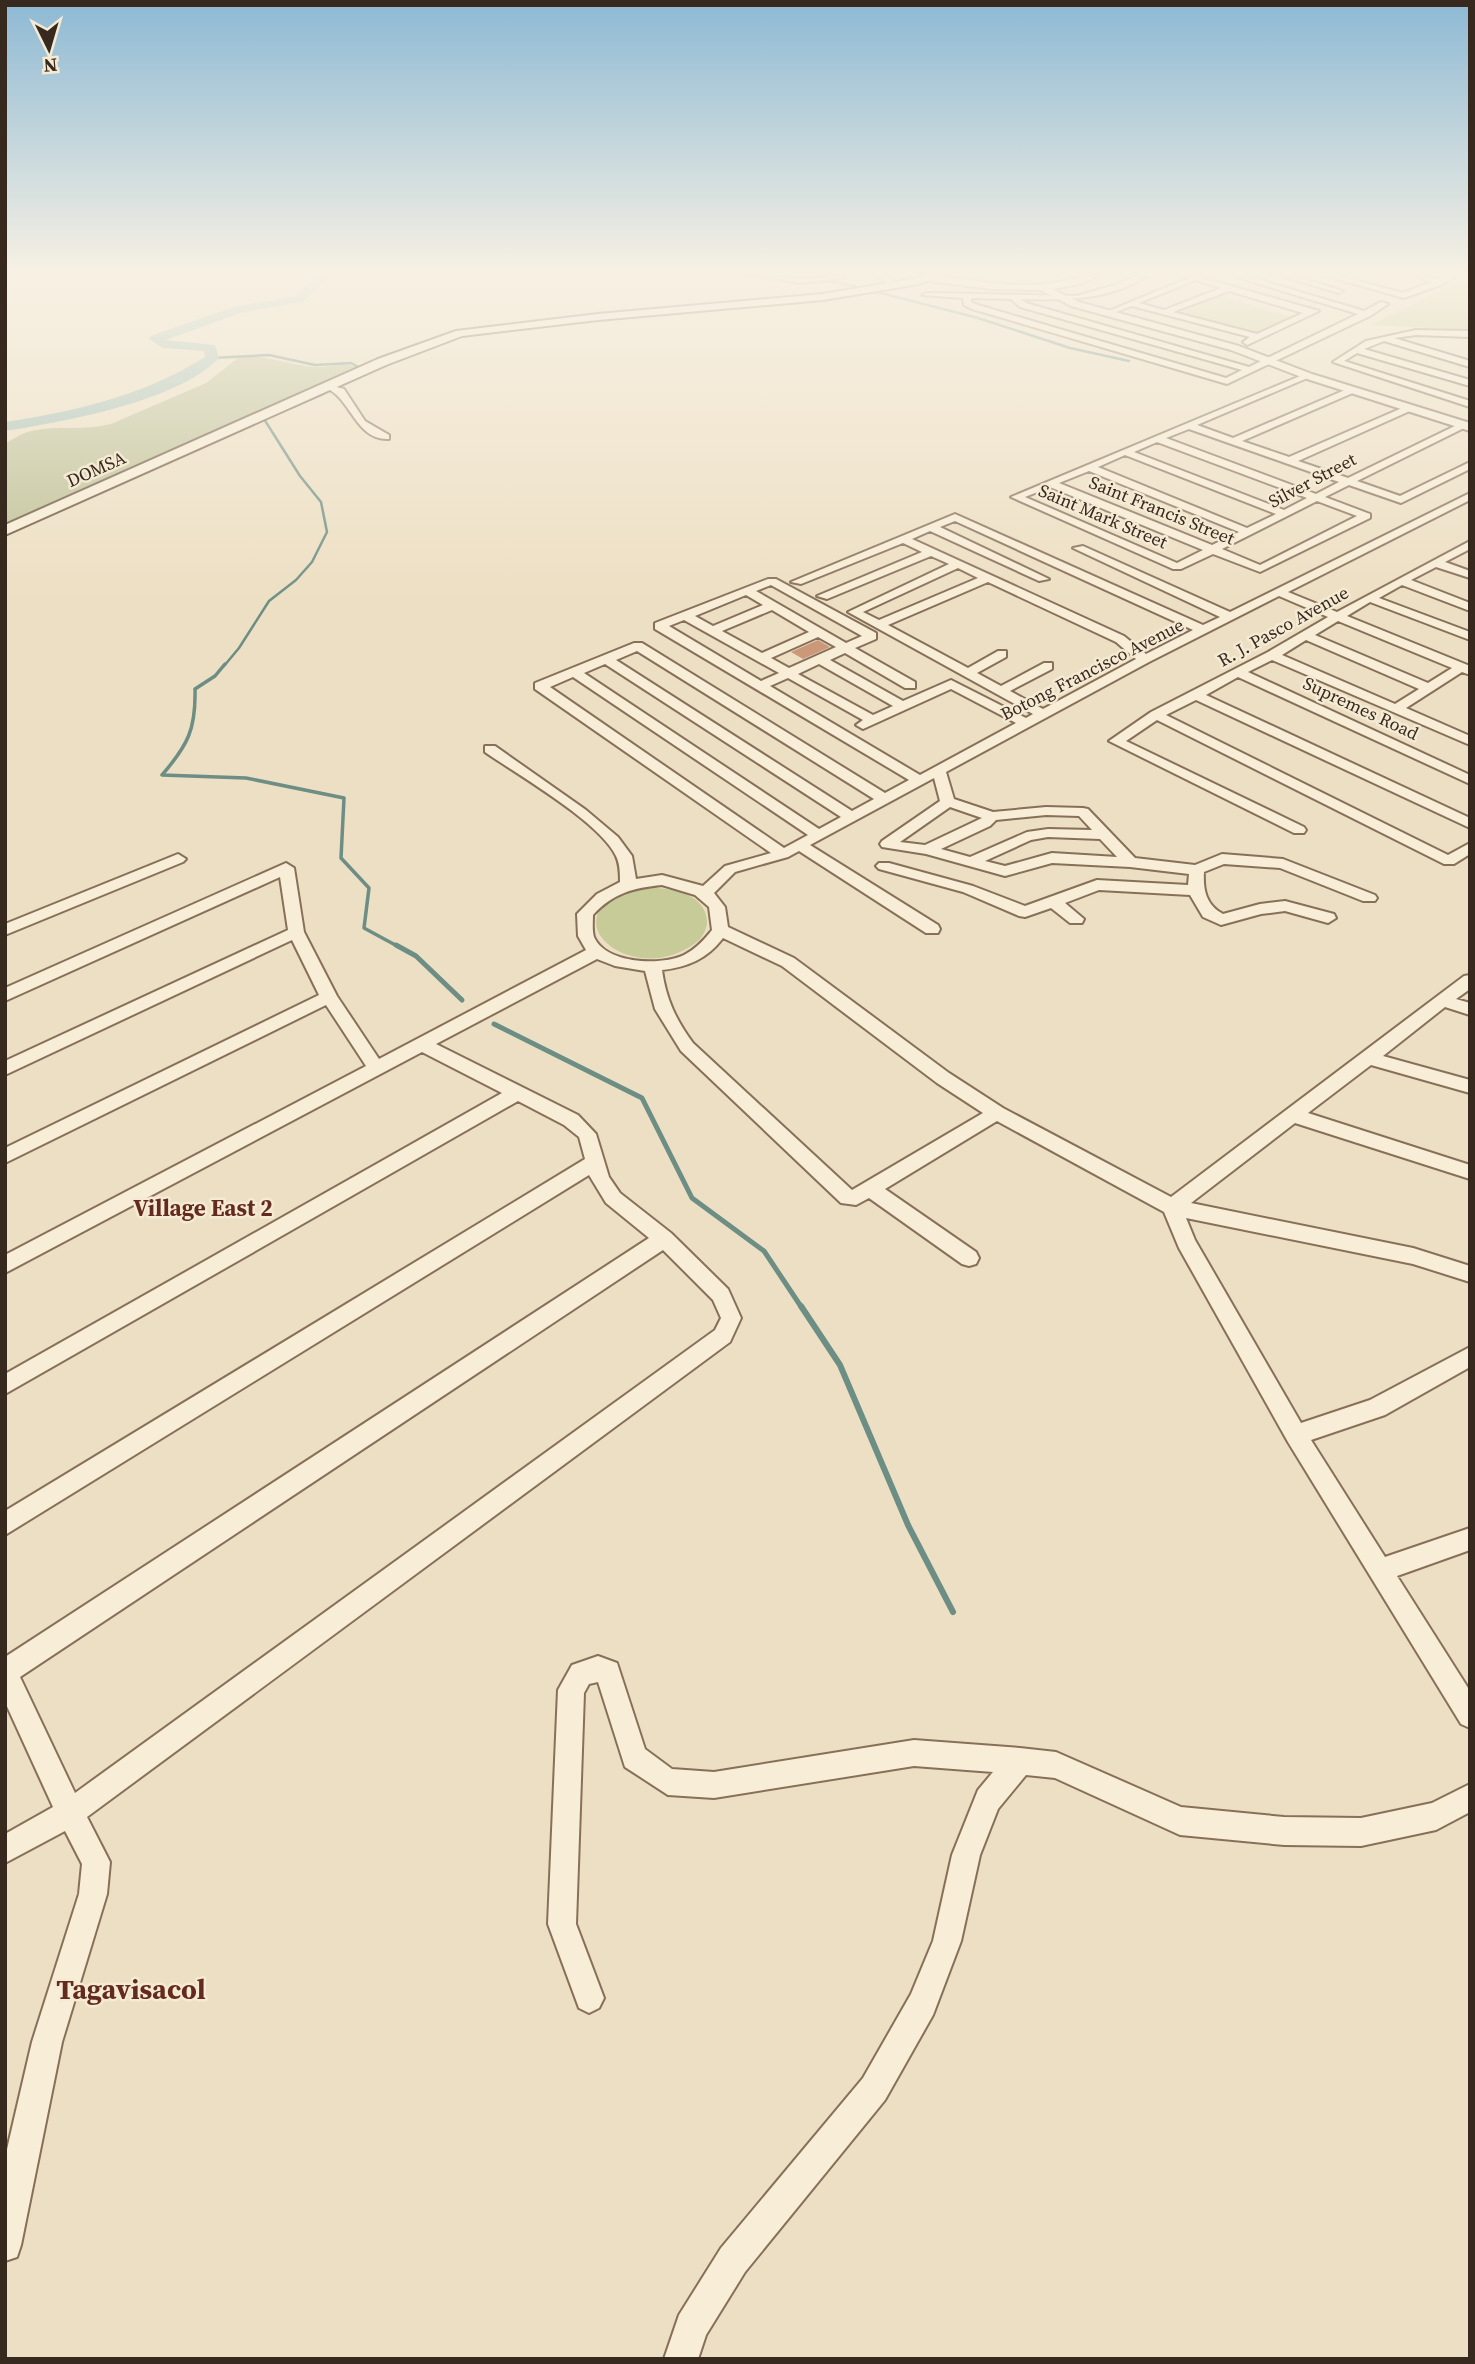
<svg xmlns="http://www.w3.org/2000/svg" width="1475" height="2364" font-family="'Source Serif 4',serif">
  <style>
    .green { fill: #c7cb97 }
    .cemetery { fill: #bdc096 }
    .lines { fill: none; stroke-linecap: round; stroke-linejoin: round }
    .stream-far3 { stroke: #6c8e84; stroke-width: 2.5 }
    .stream-far2 { stroke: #6c8e84; stroke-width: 3.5 }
    .stream-far1 { stroke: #6c8e84; stroke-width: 5 }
    .stream { stroke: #6c8e84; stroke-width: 6 }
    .river { fill: #a5c0b7; fill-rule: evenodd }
    .building { fill: #cb987a }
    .minor-casing { stroke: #87705a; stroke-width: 4 }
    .tertiary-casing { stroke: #87705a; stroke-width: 4 }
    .secondary-casing { stroke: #69523d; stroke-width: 4 }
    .minor { fill: #f8edd6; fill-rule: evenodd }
    .tertiary { fill: #f8edd6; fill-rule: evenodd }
    .secondary { fill: #f8edd6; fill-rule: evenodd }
    .labels { text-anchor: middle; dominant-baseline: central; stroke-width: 5; stroke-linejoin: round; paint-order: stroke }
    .far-street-label { font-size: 18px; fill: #37291e; stroke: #f5ead3 }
    .neighbourhood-label { font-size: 23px; font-weight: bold; fill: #632a1e; stroke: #f5ead3 }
    .near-neighbourhood-label { font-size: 28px; font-weight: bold; fill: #632a1e; stroke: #f5ead3 }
  </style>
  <rect width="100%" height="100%" fill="#eddfc3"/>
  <g class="green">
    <polygon points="1461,280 1470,283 1470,330 1371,325"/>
    <polygon points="1215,294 1293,318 1254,335 1169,313"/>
    <path d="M649,887C672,889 706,893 707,922C707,930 701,940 694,944C628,992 537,907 649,887Z"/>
  </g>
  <path class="cemetery" d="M247,356C272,357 296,367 320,367C335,367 345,359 358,369L5,527V443C14,439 22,433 31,431C58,425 84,431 111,424L206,383L238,358Z"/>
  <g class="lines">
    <g class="stream-far3">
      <polyline points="742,274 787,280"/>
      <polyline points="803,282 832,282 859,287"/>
      <polyline points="877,292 978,318 1070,348 1129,361"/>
      <polyline points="212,358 269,355 315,365 351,363 362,369 360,370"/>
      <polyline points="224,666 239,648 269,601 296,580 312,562 327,532 321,502 300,476 264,419 323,394"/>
    </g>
    <path class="stream-far2" d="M225,664L215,676L195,689C196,729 188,745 162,775L246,778L344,798L341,858L369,888L364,928L399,947"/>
    <g class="stream-far1">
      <polyline points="396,945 416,956 462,1000"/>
      <polyline points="494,1024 642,1098 692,1198 764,1251 802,1308"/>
    </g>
    <polyline class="stream" points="801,1306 840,1365 908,1525 953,1612"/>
    <path class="river" d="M317,274H332L303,302L240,313L166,340L215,345L219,358C179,401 63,422 5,431V422C76,411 143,396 205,357L204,351L163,348L149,339L151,336L233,307L295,296Z"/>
  </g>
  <polygon class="building" points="818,640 830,647 803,659 791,652"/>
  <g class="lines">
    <g class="minor-casing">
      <g id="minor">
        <polygon points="747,274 801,279 840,276 844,278 801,283"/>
        <polygon points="874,274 884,274 900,285 893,287"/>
        <path d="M1139,274H1149C1111,301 1065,300 1021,299L1026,303L1249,367L1358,314L1227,274H1240L1364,311L1381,302L1388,304L1370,316L1227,384L972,309L964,305L963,298L922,295L926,293L1077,296L1118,284ZM971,298L1011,299L1020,307L1242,370L1226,378L978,305L971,302Z"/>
        <path d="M1198,274H1209L1203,278L1319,311L1247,345L1243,342L1250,337L1132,306L1108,315L1104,313ZM1196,280L1221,288L1164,310L1139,303ZM1229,291L1303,313L1257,334L1173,312Z"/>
        <polygon points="1275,274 1288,274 1343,291 1339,293"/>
        <polygon points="1319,274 1333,274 1403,293 1431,282 1411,274 1438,279 1448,274 1459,274 1443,284 1404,298"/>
        <polygon points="1416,330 1470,331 1470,337 1416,335 1394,338 1470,361 1470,367 1384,341 1364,349 1470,380 1470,386 1357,353 1344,361 1470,401 1470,407 1333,362 1366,341"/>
        <path d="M1305,374L1312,376L1197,425L1233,438L1352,387L1357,390L1355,392L1242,441L1289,457L1409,405L1412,406V410L1298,461L1348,478L1463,422L1466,423V427L1357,481L1400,496L1470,462V469L1401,503L1349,485L1325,497L1370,514V518L1260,572L1213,554L1181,569H1173L1011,497ZM1189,429L1339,482L1316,494L1166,438ZM1157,442L1307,498L1284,510L1134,452ZM1125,455L1276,514L1247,528L1098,467ZM1089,471L1239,532L1212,545L1059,483ZM1050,487L1203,550L1177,563L1025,497ZM1317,501L1357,516L1260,565L1222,549Z"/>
        <path d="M326,384L344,389L365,421L389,435V439C356,441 351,398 326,388Z"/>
        <path d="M1470,493V500L1288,592L1337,612L1470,541V549L1445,562L1470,571V578L1436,567L1411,580L1470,603V611L1402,585L1379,598L1470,632V640L1370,602L1347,616L1470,666V675L1462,672L1406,708L1470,736V745L1272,660L1248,672L1470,775V784L1238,677L1206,695L1470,818V828L1196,700L1166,715L1448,855L1470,843V854L1454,864H1444L1157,720L1126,741L1304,827L1306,830L1304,833H1294L1109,741L1151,712L1268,652L1328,617L1279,596L1149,662L946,772L954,799L993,812L1046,807L1083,808L1088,809L1135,858L1195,865L1222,854L1283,859L1375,895L1377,898L1375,901H1363L1280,868L1224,864L1204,872C1203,890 1206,905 1223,914L1260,904L1285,901L1334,914L1336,918L1328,923L1285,911L1261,914L1221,925L1203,917L1190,895L1099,890L1065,903L1084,919L1082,923H1070L1051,908L1025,917L1019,916L963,892L879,869L876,866L879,863H889L973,886L1025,906L1097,880L1188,885L1189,874L1130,867L1052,863L1005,876L926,854L882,847L880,844L882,841L940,801L934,778L810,845L938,925L940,929L938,933H926L799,851L788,857L735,872L714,893L725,907L728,927L794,958L949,1073L1003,1108L1171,1197L1464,976L1470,975V989L1456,999L1470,1003V1015L1445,1007L1383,1056L1470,1080V1093L1371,1065L1308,1113L1470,1165V1179L1295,1123L1191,1203L1413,1248L1470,1266V1282L1413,1264L1186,1218L1195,1240L1301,1423L1370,1400L1470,1347V1367L1385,1415L1311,1440L1385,1557L1470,1528V1550L1397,1576L1470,1691V1728L1461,1724L1288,1442L1179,1248L1164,1212L997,1121L885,1189L976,1252L979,1258L976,1264L969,1266L962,1264L869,1198L856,1205L841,1203L681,1051L655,1009L645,971L615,966L597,959L436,1044L578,1115L596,1134L609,1177L620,1193L671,1233L728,1289L741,1318L730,1342L87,1817L110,1862L107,1894L62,2042L21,2245L17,2257L5,2261V2158L32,2042L79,1894L82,1864L65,1831L5,1863V1834L53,1807L5,1702V1657L649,1238L606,1203L589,1175L5,1535V1511L585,1159L579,1137L564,1125L518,1101L5,1394V1374L502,1093L422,1052L5,1273V1255L366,1066L326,1005L5,1163V1148L319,995L292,940L5,1075V1061L288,930L280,877L5,1001V988L286,863L294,868L304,932L337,996L379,1059L586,950L578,936L577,914L597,894L620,882C620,873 620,864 616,856C600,822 518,775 485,752V746H495L586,810L618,837L632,856L636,879L662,875L703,886L725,866L771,853L535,689V683L634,643H642L885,793L909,780L655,629V623L768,579H776L876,633V639L855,648L915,682V688H905L845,653L830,660L903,701L951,680L1026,718L1033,714L848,612L949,564L931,556L827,599L817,596L922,552L903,543L801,584L791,582L955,514L1203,625L1220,617L1073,548L1083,546L1230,612ZM955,521L1193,630L1146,654L1124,636L912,539L930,531L1039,581L1049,579L940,527ZM958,568L978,578L879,620L863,612ZM988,582L1116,642L1136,659L1043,709L1010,691L1052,669V663H1044L1001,686L977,673L1006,657V651H998L968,668L888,625ZM771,585L862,636L846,643L756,591ZM746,595L763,605L713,626L695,616ZM772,610L809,632L762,653L722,631ZM684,620L779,673L761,681L669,626ZM1338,621L1452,668L1428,683L1315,635ZM818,637L836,647L789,668L771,658ZM1306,640L1419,689L1395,704L1282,655ZM637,651L874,799L852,811L616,660ZM605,664L841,817L819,829L584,673ZM819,664L893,706L873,715L798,674ZM573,677L808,835L784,848L550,687ZM788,678L863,720L856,725L863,729L951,689L1016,723L920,775L770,686ZM950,807L982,818L925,845L900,842ZM1046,815L1079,816L1092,830L1048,829L1027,832L970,857L941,849L990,826L996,820ZM1048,837L1100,839L1117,857L1052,853L1005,866L985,861L1031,840ZM662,885L695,895L709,907L712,930C704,940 696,949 684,955C661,966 606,964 594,937C592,930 593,922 593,915C613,893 633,888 662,885ZM723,938L782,966L937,1083L983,1113L852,1190L693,1043C676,1020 666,999 662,970C688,967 707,959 723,938ZM663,1250L713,1300L721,1318L715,1330L75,1793L20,1677Z"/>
        <polygon points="178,854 186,859 183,862 5,935 5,924"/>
        <polygon points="598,1656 617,1663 645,1749 672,1769 714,1772 914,1740 1020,1748 1056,1752 1181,1807 1284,1817 1361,1818 1432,1803 1470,1784 1470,1812 1436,1830 1361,1846 1284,1845 1180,1835 1055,1778 1026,1775 998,1809 980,1855 961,1941 933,2015 885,2100 745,2272 706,2335 698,2359 664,2359 679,2315 721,2248 863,2078 911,1994 933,1941 952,1855 978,1790 993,1772 914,1766 714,1798 668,1795 625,1767 598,1682 589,1684 584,1693 576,1924 604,1998 599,2008 589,2013 579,2008 548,1924 558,1690 572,1665"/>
      </g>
    </g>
    <g class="tertiary-casing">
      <path id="tertiary" d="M1087,274H1101L1080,284L1052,289L1079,302L1239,346L1312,374L1470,423V431L1304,378L1231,350L1071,306L1041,290L991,289L929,281L924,278L929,275C981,281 1037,294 1087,274Z"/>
    </g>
    <g class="secondary-casing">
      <polygon id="secondary" points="922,274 932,274 934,278 919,284 823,300 598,320 462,336 386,365 5,535 5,525 378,359 456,331 598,314 823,294 918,278 923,276"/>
    </g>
    <use href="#minor" class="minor"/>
    <use href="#tertiary" class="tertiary"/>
    <use href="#secondary" class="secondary"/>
  </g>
  <linearGradient id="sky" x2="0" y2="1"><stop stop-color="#8db9d4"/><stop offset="0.45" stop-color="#f7f1e4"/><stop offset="1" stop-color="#f7f1e4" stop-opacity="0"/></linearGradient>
  <rect width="1475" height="605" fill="url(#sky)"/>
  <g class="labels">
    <g class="far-street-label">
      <text transform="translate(96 469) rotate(-24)">DOMSA</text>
      <text transform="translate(1312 480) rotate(-28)">Silver Street</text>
      <text transform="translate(1162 510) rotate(22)">Saint Francis Street</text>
      <text transform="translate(1103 516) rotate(23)">Saint Mark Street</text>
      <text transform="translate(1283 626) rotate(-29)">R. J. Pasco Avenue</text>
      <text transform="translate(1092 669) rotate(-27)">Botong Francisco Avenue</text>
      <text transform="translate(1361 708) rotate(25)">Supremes Road</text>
    </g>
    <g class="neighbourhood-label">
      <text x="203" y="1208">Village East 2</text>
    </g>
    <g class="near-neighbourhood-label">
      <text x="131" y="1989">Tagavisacol</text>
    </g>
  </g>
  <rect width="1475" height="2364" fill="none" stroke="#37291e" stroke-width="14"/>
  <g transform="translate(49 49) rotate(175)" stroke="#f5ead3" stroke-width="5" paint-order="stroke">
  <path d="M0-5L12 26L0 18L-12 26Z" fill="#37291e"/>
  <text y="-10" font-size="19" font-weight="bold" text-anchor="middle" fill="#37291e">N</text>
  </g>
</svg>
